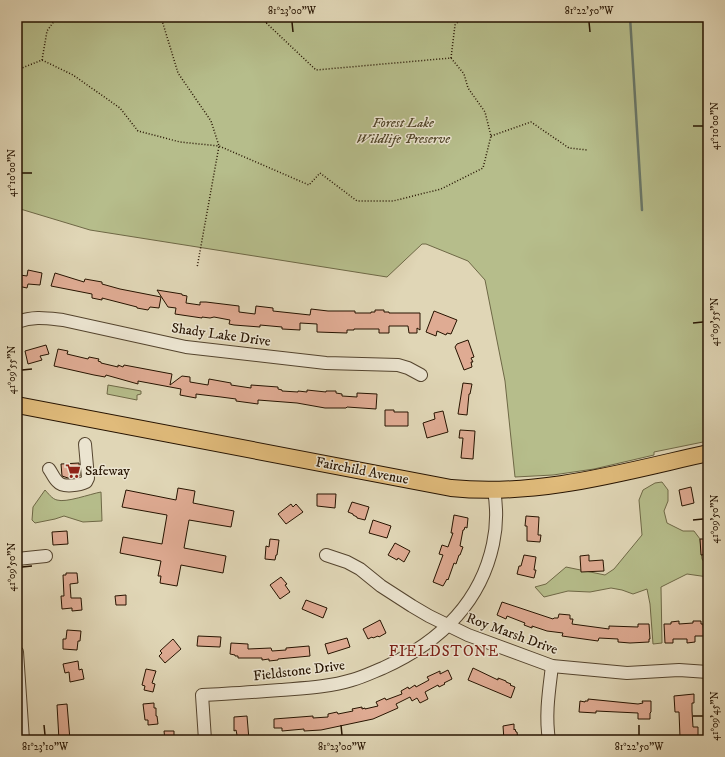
<svg xmlns="http://www.w3.org/2000/svg" width="725" height="757" font-family="'IM FELL DW Pica',serif">
  <style>
    .green { fill: #b6bd8b; stroke: #6e6846 }
    .lines { fill: none; stroke-linecap: round; stroke-linejoin: round }
    .stream { stroke: #687769; stroke-width: 2.5 }
    .building { fill: #dfab93; stroke: #261300 }
    .minor-casing { stroke: #54442e; stroke-width: 14 }
    .major-casing { stroke: #261300; stroke-width: 18 }
    .path { stroke: #261300; stroke-width: 1.5; stroke-dasharray: 1 2; stroke-linecap: butt }
    .minor { stroke: #ebe4d0; stroke-width: 12 }
    .major { stroke: #e0bb7b; stroke-width: 16 }
    .ticks { fill: none; stroke: #261300; stroke-width: 1.5 }
    .labels { text-anchor: middle; dominant-baseline: central; stroke-width: 3; stroke-linejoin: round; paint-order: stroke }
    .park-label { font-size: 14px; font-style: italic; fill: #51462a; stroke: #ebe4d0 }
    .street-label { font-size: 14px; fill: #261300; stroke: #ebe4d0 }
    .poi-label { font-size: 14px; fill: #261300; stroke: #ebe4d0; text-anchor: start }
    .neighbourhood-label { font-size: 15px; letter-spacing: 1px; fill: #7a1f14; stroke: #ebe4d0 }
    .neatline { fill: none; stroke: #261300; stroke-width: 1.5 }
    .ticks-label { font-size: 10px; text-anchor: middle; fill: #261300 }
  </style>
  <rect width="100%" height="100%" fill="#e0d6b6"/>
  <filter id="stains"><feTurbulence type="fractalNoise" baseFrequency=".005" numOctaves="4"/><feColorMatrix values="0 0 0 0 .2 0 0 0 0 .09 0 0 0 0 .02 0 0 0 .5 -.17"/></filter>
  <radialGradient id="worn" r=".72"><stop offset=".6" stop-color="#630" stop-opacity="0"/><stop offset="1" stop-color="#630" stop-opacity=".3"/></radialGradient>
  <g class="green">
    <polygon points="17,17 708,17 708,441 654,452 654,455 594,469 553,475 515,477 505,381 485,280 468,261 426,244 422,244 387,277 90,230 17,208"/>
    <polygon points="108,385 141,391 141,394 137,395 137,400 107,394"/>
    <polygon points="662,482 668,490 668,501 664,511 667,523 683,531 694,531 700,539 702,559 706,565 708,577 687,574 661,587 662,643 653,644 650,604 647,589 633,594 622,590 611,588 590,592 568,591 544,597 535,587 546,584 566,567 605,575 614,569 642,535 639,500 643,490 655,483"/>
    <path d="M45,490C48,493 52,499 57,500C66,503 90,494 101,492L102,521L83,522L64,516L55,519L35,523L32,520L33,507Z"/>
  </g>
  <g class="lines">
    <polyline class="stream" points="630,17 642,210"/>
  </g>
  <g class="building">
    <polygon points="28,270 42,273 40,285 28,284 27,288 18,286 20,275 27,276"/>
    <polygon points="55,273 84,282 85,279 102,282 102,284 120,289 161,297 159,308 150,307 148,310 137,308 137,307 102,298 102,300 92,298 92,294 51,286"/>
    <polygon points="157,290 182,294 182,295 187,296 186,303 200,305 200,302 206,302 239,306 239,312 255,314 256,306 273,308 273,311 310,315 311,309 328,311 355,311 355,313 371,313 371,312 375,312 375,310 384,310 384,312 389,312 389,313 420,313 420,330 417,328 417,333 409,333 408,326 389,326 389,333 379,333 379,329 354,329 354,330 347,330 347,333 317,332 317,324 300,323 300,330 282,329 282,327 260,325 260,327 234,325 229,324 230,320 214,317 210,318 202,317 202,318 175,314 176,308 168,307"/>
    <polygon points="434,311 457,320 451,334 447,333 446,335 437,331 436,336 426,332"/>
    <polygon points="468,340 474,357 471,358 473,362 471,362 472,367 464,370 455,347 457,344"/>
    <polygon points="46,345 49,354 40,356 42,360 28,364 25,351"/>
    <polygon points="58,349 68,351 67,354 88,359 89,357 99,359 98,361 101,362 101,363 118,367 118,365 123,367 124,365 172,374 170,385 182,376 190,377 190,382 208,385 209,379 231,383 231,385 251,388 251,385 278,387 278,389 282,390 282,391 298,392 298,391 307,392 307,390 326,392 326,391 336,391 336,393 342,394 342,396 357,397 357,393 377,394 376,409 347,407 346,408 325,408 297,403 258,400 258,404 236,401 236,399 221,397 196,394 196,398 180,395 181,389 138,381 138,384 106,375 105,377 94,375 54,366"/>
    <polygon points="463,383 472,384 470,394 469,394 467,415 458,414"/>
    <polygon points="385,410 394,410 394,412 408,412 408,426 385,426"/>
    <polygon points="443,411 448,432 427,438 423,423 435,419 434,413"/>
    <polygon points="460,430 475,431 473,459 461,458 463,438 459,438"/>
    <polygon points="79,463 80,476 68,478 62,476 61,464"/>
    <polygon points="691,487 694,503 682,506 679,490"/>
    <polygon points="178,488 195,491 193,503 234,511 231,527 189,520 184,548 226,556 223,573 181,565 177,586 160,583 161,576 158,576 161,561 120,553 123,537 162,544 167,515 122,507 126,490 176,500"/>
    <polygon points="317,494 336,494 335,508 317,506"/>
    <polygon points="352,502 369,507 365,520 357,518 357,517 353,515 353,514 348,512"/>
    <polygon points="291,504 293,507 296,504 303,512 286,524 278,514"/>
    <polygon points="454,515 468,518 467,528 465,527 464,530 463,530 460,546 463,547 460,555 459,555 456,564 454,563 448,580 447,579 443,586 433,582 443,555 439,554 442,545 448,547 453,533 451,533"/>
    <polygon points="526,516 539,517 538,535 541,535 540,542 527,541 527,526 525,526"/>
    <polygon points="373,520 391,526 387,538 369,533"/>
    <polygon points="67,531 68,544 53,545 52,532"/>
    <polygon points="270,539 279,540 277,555 276,555 275,560 265,559 266,546 269,547"/>
    <polygon points="700,539 708,539 708,554 701,555"/>
    <polygon points="395,543 410,551 404,562 398,558 397,560 388,555"/>
    <polygon points="524,555 536,557 534,570 536,570 534,578 517,574 519,566 521,566"/>
    <polygon points="589,555 589,561 603,560 604,571 581,572 580,556"/>
    <polygon points="66,573 77,573 78,583 70,584 71,598 81,598 82,610 72,611 72,608 62,609 61,596 64,596 63,575 66,575"/>
    <polygon points="281,577 287,584 285,585 290,592 280,599 270,585"/>
    <polygon points="126,595 126,605 116,605 115,596"/>
    <polygon points="306,600 327,608 323,618 302,609"/>
    <polygon points="502,602 553,619 554,618 558,618 559,614 570,615 570,619 573,619 572,624 609,629 609,626 638,627 638,624 649,624 650,639 649,639 649,642 630,643 618,642 618,639 599,638 598,641 562,636 563,633 547,631 532,626 532,628 524,625 525,623 507,616 506,619 497,615"/>
    <polygon points="380,620 386,633 379,637 378,636 373,638 372,637 368,639 363,629"/>
    <polygon points="679,621 679,624 693,623 693,621 701,621 701,624 703,624 704,636 695,636 695,642 687,643 687,639 673,639 673,643 665,643 664,624 671,624 671,622"/>
    <polygon points="67,630 81,631 80,641 78,641 77,650 63,649 63,639 66,639"/>
    <polygon points="198,636 221,637 220,647 197,646"/>
    <polygon points="347,638 350,647 328,654 325,644"/>
    <polygon points="173,639 181,649 165,663 159,656 162,653 160,651"/>
    <polygon points="231,643 248,644 248,649 271,648 272,651 286,650 286,648 309,646 310,656 278,659 278,660 269,661 269,659 262,660 262,658 238,658 238,656 235,656 235,655 230,654"/>
    <polygon points="78,661 79,670 82,669 84,679 70,682 69,672 65,673 63,664"/>
    <polygon points="473,668 498,680 498,678 506,681 506,682 511,684 510,685 515,687 511,698 468,680"/>
    <polygon points="146,669 156,671 152,683 155,684 153,692 144,690 145,686 142,685"/>
    <polygon points="448,670 452,679 444,683 445,684 439,687 438,685 425,692 428,699 420,703 417,698 412,701 410,697 396,704 398,708 373,719 321,730 304,731 304,729 282,731 282,728 274,728 274,719 313,716 313,718 328,717 328,714 337,712 338,714 353,711 352,709 362,707 362,709 365,708 365,709 378,706 376,702 385,698 386,700 402,694 401,691 408,687 409,689 415,685 416,687 429,680 427,677 440,671 440,674"/>
    <polygon points="694,694 694,703 692,703 692,711 693,727 698,727 698,736 680,737 679,712 675,712 674,696"/>
    <polygon points="588,699 638,704 643,703 642,701 651,701 651,712 650,713 650,719 638,719 638,713 596,711 596,713 579,712 580,701 585,702 585,701 588,701"/>
    <polygon points="154,703 154,708 156,708 156,716 157,716 158,724 148,725 148,720 145,720 143,704"/>
    <polygon points="67,704 70,740 59,740 57,705"/>
    <polygon points="247,716 249,740 238,740 236,730 234,731 234,717"/>
    <polygon points="514,724 514,730 515,729 516,732 517,732 518,740 504,740 503,726"/>
    <polygon points="164,731 174,731 174,739 165,740"/>
  </g>
  <g class="lines">
    <g class="minor-casing">
      <g id="minor">
        <path d="M17,322C34,316 45,318 63,320L186,347L326,363L398,365L408,368L421,375"/>
        <path d="M49,469C52,473 54,479 58,482C63,488 80,485 86,482L88,478L85,444"/>
        <polyline points="326,555 347,562 360,569 381,586 412,606 429,616 468,635 552,666 627,673 679,670 708,672"/>
        <polyline points="17,559 46,556"/>
        <polyline points="17,652 23,740"/>
        <path d="M205,740L202,695C228,694 254,692 280,690C304,688 329,687 352,680C363,677 373,672 383,668C438,643 480,605 493,544C497,526 497,508 494,490"/>
        <path d="M549,740C545,715 549,691 552,666"/>
      </g>
    </g>
    <g class="major-casing">
      <path id="major" d="M17,405L451,488C539,497 623,472 708,453"/>
    </g>
    <g class="path">
      <polyline points="161,17 178,73 211,121 219,146 197,268"/>
      <polyline points="266,23 271,17"/>
      <polyline points="451,58 455,25 463,17"/>
      <polyline points="42,60 47,31 57,17"/>
      <polyline points="17,70 42,60 73,75 120,108 138,131 180,142 219,146 309,185 320,173 357,201 393,201 441,189 483,168 491,136 485,112 468,88 464,74 451,58 316,70 260,17"/>
      <polyline points="491,136 531,122 569,148 587,150"/>
    </g>
    <use href="#minor" class="minor"/>
    <use href="#major" class="major"/>
  </g>
  <path class="ticks" d="M292,22L293,32M589,22L590,32M693,126H703M22,173H32M693,323L703,322M22,370L32,369M693,520L703,519M22,567L32,566M693,716H703M44,725L45,735M341,725L342,735M639,725V735"/>
  <defs>
    <g id="supermarket-bare" transform="scale(1.2)"><path d="M-6-5.5h2.5l.6 2H6L4.5 2H-2.5L-4.4-4H-6ZM-1.5 3.2a1.3 1.3 0 1 0 .1 0ZM3 3.2a1.3 1.3 0 1 0 .1 0Z" fill="#8f2418" stroke="#ebe4d0" stroke-width="2.5" paint-order="stroke"/></g>
  </defs>
  <g fill-rule="evenodd">
    <use href="#supermarket-bare" x="73" y="471"/>
  </g>
  <g class="labels">
    <g class="park-label">
      <text x="403" y="123">Forest Lake<tspan x="403" dy="16">Wildlife Preserve</tspan></text>
    </g>
    <g class="street-label">
      <text transform="translate(221 335) rotate(8)">Shady Lake Drive</text>
      <text transform="translate(362 471) rotate(11)">Fairchild Avenue</text>
      <text transform="translate(512 634) rotate(20)">Roy Marsh Drive</text>
      <text transform="translate(299 671) rotate(-7)">Fieldstone Drive</text>
    </g>
    <g class="poi-label">
      <text x="85" y="471">Safeway</text>
    </g>
    <g class="neighbourhood-label">
      <text x="444" y="651">FIELDSTONE</text>
    </g>
  </g>
  <rect width="725" height="757" fill="none" stroke="#e0d6b6" stroke-width="44"/>
  <rect x="22" y="22" width="681" height="713" class="neatline"/>
  <g class="ticks-label">
    <text x="292" y="14">81°23'00"W</text>
    <text x="589" y="14">81°22'50"W</text>
    <text transform="translate(714 126) rotate(-90)" y="4">41°10'00"N</text>
    <text transform="translate(11 173) rotate(-90)" y="4">41°10'00"N</text>
    <text transform="translate(714 322) rotate(-90)" y="4">41°09'55"N</text>
    <text transform="translate(11 370) rotate(-90)" y="4">41°09'55"N</text>
    <text transform="translate(714 519) rotate(-90)" y="4">41°09'50"N</text>
    <text transform="translate(11 567) rotate(-90)" y="4">41°09'50"N</text>
    <text transform="translate(714 716) rotate(-90)" y="4">41°09'45"N</text>
    <text x="45" y="750">81°23'10"W</text>
    <text x="342" y="750">81°23'00"W</text>
    <text x="639" y="750">81°22'50"W</text>
  </g>
  <rect width="100%" height="100%" filter="url(#stains)"/>
  <rect width="100%" height="100%" fill="url(#worn)"/>
</svg>
